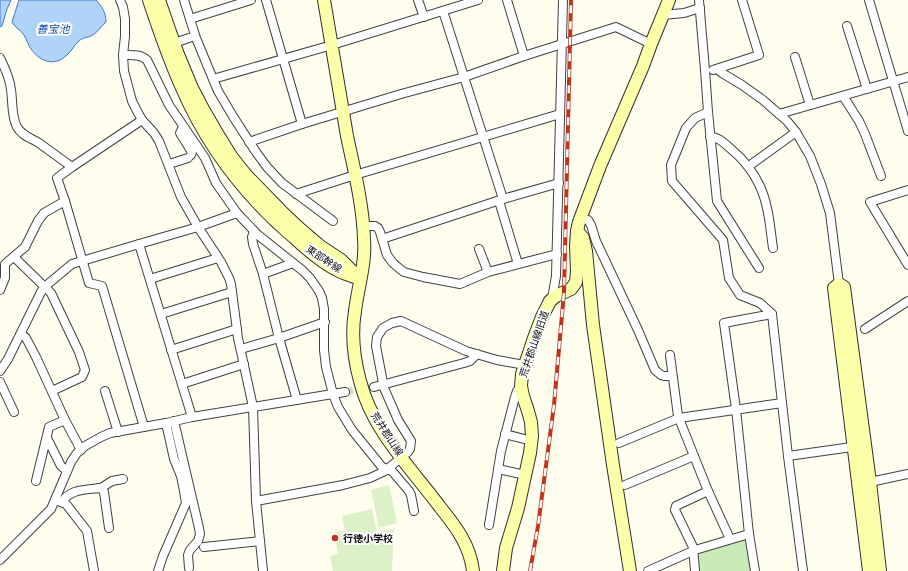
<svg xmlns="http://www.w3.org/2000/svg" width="908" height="571" font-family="Merriweather,'Noto Sans JP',serif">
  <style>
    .green { fill: #caebb7 }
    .pitch { fill: #ddf1c9 }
    .water { fill: #b2d3f8; stroke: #367cd1 }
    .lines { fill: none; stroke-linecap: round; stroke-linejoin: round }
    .street-tunnel { stroke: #dbdacc; stroke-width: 8; stroke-dasharray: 8 4; stroke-linecap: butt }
    .street-casing { stroke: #414141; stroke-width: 10 }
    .secondary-casing { stroke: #303030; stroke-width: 14 }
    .street { stroke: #fff; stroke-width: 8 }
    .secondary { stroke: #fcffa9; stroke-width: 12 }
    .rail-casing { stroke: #c23221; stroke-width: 4 }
    .rail { stroke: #fff; stroke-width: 2.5; stroke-dasharray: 8; stroke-linecap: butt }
    .poi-dot { fill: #c23221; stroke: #fff; stroke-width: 1.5 }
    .labels { text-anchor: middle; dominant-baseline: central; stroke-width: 4; stroke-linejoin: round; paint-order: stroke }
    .street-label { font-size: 10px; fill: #0e0e0e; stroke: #fff }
    .poi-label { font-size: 10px; font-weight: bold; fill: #0e0e0e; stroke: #fff; text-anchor: start }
    .water-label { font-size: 11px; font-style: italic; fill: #134fa3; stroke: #fff }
  </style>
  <rect width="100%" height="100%" fill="#fffeee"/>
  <polygon class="green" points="745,538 748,540 753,571 698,571 697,556 700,553"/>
  <g class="pitch">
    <polygon points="389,485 397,523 379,528 371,490"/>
    <polygon points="372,509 377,532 394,529 392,571 333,571 330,556 338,554 334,533 345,530 342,516"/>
  </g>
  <g class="water">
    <polygon points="0,0 11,0 7,9 2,26 0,27"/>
    <path d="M19,0H96C102,7 106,12 106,22C101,26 98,32 93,35C88,38 83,37 79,41C74,45 72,51 67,55C55,67 40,62 31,49C28,45 27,40 24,35C21,30 15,28 12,22Z"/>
  </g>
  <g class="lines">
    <polyline class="street-tunnel" points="345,392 374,387"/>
    <g class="street-casing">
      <g id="street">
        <polyline points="120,0 123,7 125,19 125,36 123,55 124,71 132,101 137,111 142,120 154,133 159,141 181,197 198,227 221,262 229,278 231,284 238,338 253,407 256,501 263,571"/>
        <polyline points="184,0 196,38 210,72 218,91 234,118 256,152 267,167 282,183 333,221"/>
        <polyline points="266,0 302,124"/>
        <polyline points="418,0 424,17"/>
        <polyline points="507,0 524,56"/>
        <polyline points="699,0 705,70 708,112 717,201 759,268"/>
        <polyline points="869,0 908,131"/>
        <polyline points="443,11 503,199"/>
        <polyline points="663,15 684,13 700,8"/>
        <polyline points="190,19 251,0"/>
        <polyline points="847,26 867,89"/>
        <polyline points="174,43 195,36"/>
        <path d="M123,55C132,55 140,54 147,60L169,105L199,149L205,158L216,183L237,213L258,235L302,270L310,278L319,291L322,298L324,309V350L326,367L333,394L338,407L352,430L382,467L392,471L409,491L411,495L414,511"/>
        <polyline points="795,57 810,105"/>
        <path d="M0,58C5,68 10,79 11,90C13,102 11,116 17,127C22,136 31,138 39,143C50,151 61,159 72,167"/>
        <polyline points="717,69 722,73 742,85 763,100 787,121 796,132 810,156 821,184 830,213 839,284"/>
        <polyline points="713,70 759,55 742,0"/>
        <polyline points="213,79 332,45 478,0"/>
        <polyline points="843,96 859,121 865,134 881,176"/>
        <polyline points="708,112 695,118 686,128 671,165 672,181 723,240 729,278 740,295 760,303 772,314 788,456 803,571"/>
        <polyline points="779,114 908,77"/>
        <polyline points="183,127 180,133 192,152 191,155"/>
        <path d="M710,137C719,137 724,143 731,149C749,164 762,184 767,208C770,221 771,235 773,248"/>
        <polyline points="249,142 302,124 401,94 464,77 524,56 616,27 651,44"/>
        <polyline points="169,164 188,158"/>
        <polyline points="749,166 796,132"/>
        <polyline points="908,190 870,202 908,265"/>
        <polyline points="296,194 355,175 560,114"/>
        <polyline points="65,201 89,283 102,286 144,427"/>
        <polyline points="499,201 518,264"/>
        <polyline points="580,219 588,220 591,225 596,241 638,330 655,370 661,375 664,376 672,376"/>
        <polyline points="363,226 375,226 378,228 380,232 387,255 393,263 400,269 404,272 423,277 460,284 488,272 557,254"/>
        <polyline points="254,231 252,237 253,244 263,274 279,338 297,400"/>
        <polyline points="382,239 503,199 559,183"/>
        <polyline points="139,244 192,417"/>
        <polyline points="479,249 488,272"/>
        <polyline points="14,257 51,293 79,352 85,370 82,377 52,391"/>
        <polyline points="263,274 293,263"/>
        <polyline points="150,279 218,258"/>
        <polyline points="0,290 5,278 5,264 25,247 38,221 44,213 65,201 57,178 72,167 142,120"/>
        <polyline points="552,299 556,276 563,0"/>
        <polyline points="161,314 232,292"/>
        <polyline points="865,329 908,301"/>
        <polyline points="21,334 26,338 36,357 65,420 81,450"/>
        <polyline points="241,349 279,338 325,322"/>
        <polyline points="171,350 237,329"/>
        <polyline points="670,355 678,416 708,491 730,539"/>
        <polyline points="0,371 8,359 41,292 48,284 72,264 139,244 198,227 237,213"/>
        <polyline points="0,382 14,412"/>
        <polyline points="182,384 244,364"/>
        <polyline points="374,387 464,363 470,361 477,354"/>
        <polyline points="105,391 118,432"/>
        <polyline points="174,421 199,528 200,534 198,541 190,550 188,555 189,568"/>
        <polyline points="505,434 532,441"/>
        <polyline points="47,438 61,466 67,471"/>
        <polyline points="619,443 679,418 782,403"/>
        <polyline points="788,456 859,446"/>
        <polyline points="498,469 525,475"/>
        <polyline points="36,481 49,427 65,420"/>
        <polyline points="870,482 908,474"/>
        <polyline points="625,485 694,456"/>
        <polyline points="101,488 112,481 123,479"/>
        <polyline points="55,500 66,504 87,531 94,571"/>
        <polyline points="256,501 343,485 370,478 385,471 408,452 410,449 411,441 398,420 384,388 376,346 377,337 383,328 392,323 401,321 466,351 497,360 525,365"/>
        <path d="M62,502C70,489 85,490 99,488H101L104,492L109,528"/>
        <polyline points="489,525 501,451 515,397 517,391 521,386"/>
        <polyline points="749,534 755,571"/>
        <polyline points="204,547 260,541"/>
        <polyline points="0,560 51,509 71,462 77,453 85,446 101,437 110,433 166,423 192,417 345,392"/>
        <polyline points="158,571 163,556 186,503 184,491 181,476 174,459 166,423"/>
        <polyline points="648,571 695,550 749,534 736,409 724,323 772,314"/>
        <polyline points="695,571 693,547 675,510 676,506 708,491"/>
      </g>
    </g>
    <g class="secondary-casing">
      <g id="secondary">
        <path d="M149,0C159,30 169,59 182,88C208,148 249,200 298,241C310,252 323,263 337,270C344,274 353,276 360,279"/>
        <polyline points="159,0 177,52 192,88 203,109 218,135 231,156 246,175 281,211 299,228 320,246 341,260 356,275"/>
        <path d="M324,0C332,45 339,91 347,136C354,169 363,205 364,239C366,263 358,287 355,311C351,335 354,359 360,381C372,430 411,468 440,507C456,527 470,545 473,571"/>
        <polyline points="577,231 583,238 586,251 593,325 613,465 630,571"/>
        <polyline points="503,571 506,548 518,508 530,453 532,436 531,422 528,411 523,396 521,386 522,374 534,338 542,317 550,301 556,296 571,289 576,282 577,271 576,246 577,231 579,222 600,166 643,66 651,44 669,0"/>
        <polyline points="869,571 834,288 839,284 844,287 870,482 880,571"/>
      </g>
    </g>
    <use href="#street" class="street"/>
    <use href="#secondary" class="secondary"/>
    <g class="rail-casing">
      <polyline id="rail" points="530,571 538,526 554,405 564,292 571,0"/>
    </g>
    <use href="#rail" class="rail"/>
  </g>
  <circle class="poi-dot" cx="335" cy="538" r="4"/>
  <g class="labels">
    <g class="street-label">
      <text transform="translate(324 259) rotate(33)">東部幹線</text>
      <text transform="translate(534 344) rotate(-71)">荒井郡山線旧道</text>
      <text transform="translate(387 434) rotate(57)">荒井郡山線</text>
    </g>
    <g class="poi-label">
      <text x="343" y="538">行徳小学校</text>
    </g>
    <g class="water-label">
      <text x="53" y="29">善宝池</text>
    </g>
  </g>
</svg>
